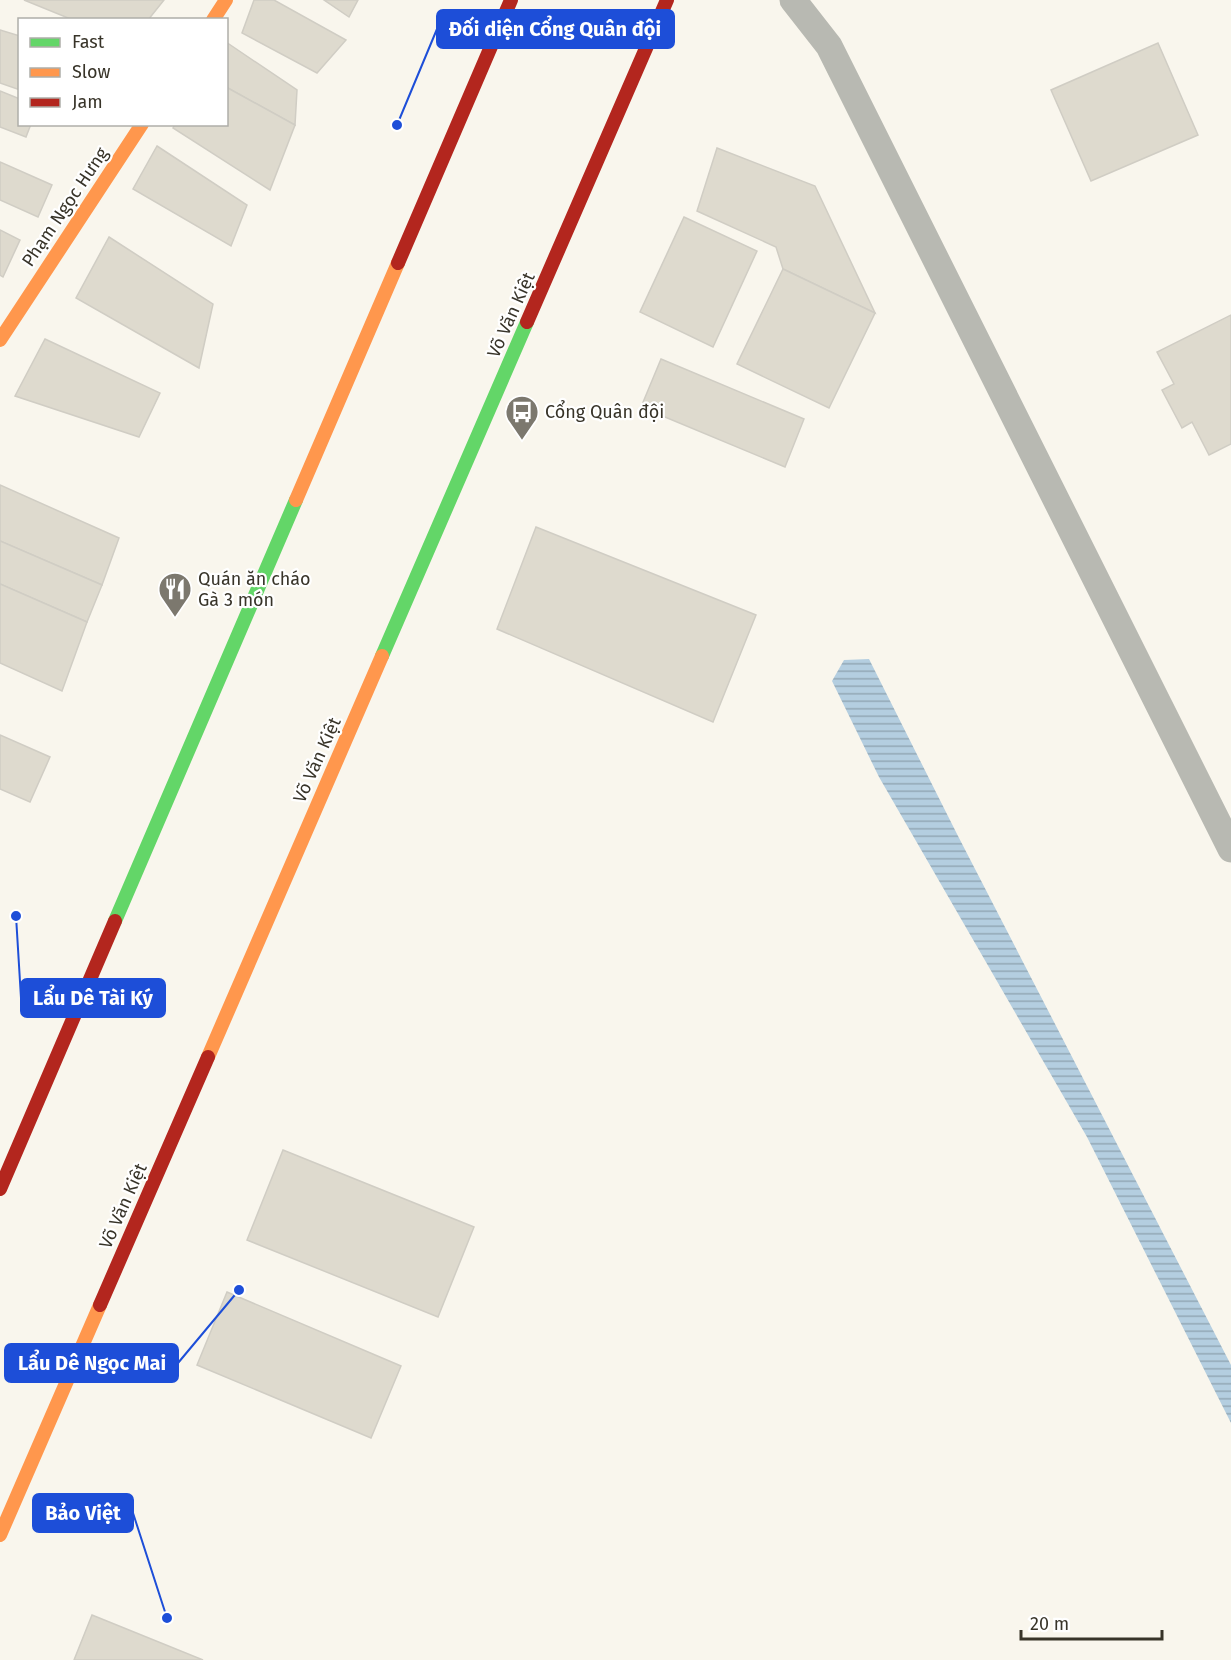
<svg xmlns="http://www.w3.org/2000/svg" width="1231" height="1660" font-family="'Fira Sans',sans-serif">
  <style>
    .water { fill: url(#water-rules) }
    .building { fill: #dedace; stroke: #d0cdc4; stroke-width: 1.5 }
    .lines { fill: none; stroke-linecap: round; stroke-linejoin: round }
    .lane { stroke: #b8b9b2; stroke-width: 27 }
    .fast { stroke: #63d668; stroke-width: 14 }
    .slow { stroke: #ff974d; stroke-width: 14 }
    .jam { stroke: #b3261e; stroke-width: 14 }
    .labels { text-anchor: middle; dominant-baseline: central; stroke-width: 4.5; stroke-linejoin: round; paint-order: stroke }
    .street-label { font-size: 18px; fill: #383429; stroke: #fff }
    .poi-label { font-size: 18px; fill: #383429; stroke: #fff; text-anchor: start }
    .leader { fill: none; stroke: #1d4ed8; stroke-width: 2 }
    .callout-dot { fill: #1d4ed8; stroke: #fff; stroke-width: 2 }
    .callout { fill: #1d4ed8; stroke: #1d4ed8; stroke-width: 2 }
    .callout-label { font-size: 20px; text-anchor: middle; font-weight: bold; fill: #fff }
  </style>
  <defs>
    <pattern id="water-rules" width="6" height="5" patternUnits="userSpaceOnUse" patternTransform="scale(1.5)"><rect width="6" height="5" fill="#b4cee0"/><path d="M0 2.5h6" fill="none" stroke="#93a8b6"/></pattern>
  </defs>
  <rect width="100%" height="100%" fill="#f9f6ed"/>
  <polygon class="water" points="869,659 958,836 1231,1365 1231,1423 1087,1137 879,777 832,681 844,660"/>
  <g class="building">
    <polygon points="24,0 164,0 148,20 73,20"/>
    <polygon points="254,0 274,0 346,40 317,73 242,33"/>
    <polygon points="324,0 358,0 349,17"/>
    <polygon points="0,30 20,36 20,90 0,83"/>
    <polygon points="226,42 297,90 295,125 226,87"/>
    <polygon points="1158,43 1198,135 1091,181 1051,90"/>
    <polygon points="226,87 295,125 270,190 173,128 175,124 226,124"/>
    <polygon points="0,91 20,99 20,124 31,124 26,137 0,127"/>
    <polygon points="157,146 247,205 231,246 133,189"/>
    <polygon points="717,148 815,186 875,313 783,269 776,247 697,211"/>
    <polygon points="0,162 52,185 38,217 0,200"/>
    <polygon points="684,217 757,251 713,347 640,312"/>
    <polygon points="0,230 20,240 3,277 0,275"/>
    <polygon points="109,237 213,304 199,368 76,298"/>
    <polygon points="783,269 875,313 829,408 737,364"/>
    <polygon points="1231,315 1231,444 1209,455 1192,422 1182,428 1162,390 1174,384 1157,352"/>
    <polygon points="45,339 160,393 139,437 15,396"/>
    <polygon points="661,359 804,419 785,467 641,407"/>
    <polygon points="0,485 119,538 102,585 0,541"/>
    <polygon points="536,527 756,615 713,722 497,629"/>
    <polygon points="0,541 102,585 87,622 0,584"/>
    <polygon points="0,584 87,622 62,691 0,663"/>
    <polygon points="0,735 50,757 30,802 0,789"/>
    <polygon points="283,1150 474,1227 438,1317 247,1240"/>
    <polygon points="227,1292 401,1366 371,1438 197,1365"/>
    <polygon points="92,1615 203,1660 74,1660"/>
  </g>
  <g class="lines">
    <polyline class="lane" points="793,0 829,46 1231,849"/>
    <g class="fast">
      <polyline points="382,656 527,322"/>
      <polyline points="115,921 296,500"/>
    </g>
    <g class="slow">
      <polyline points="213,20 226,0"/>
      <polyline points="0,340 142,124"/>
      <polyline points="296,500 398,263"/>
      <polyline points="208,1057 382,656"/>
      <polyline points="0,1535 100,1305"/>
    </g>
    <g class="jam">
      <polyline points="398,263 511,0"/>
      <polyline points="527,322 667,0"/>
      <polyline points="0,1189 115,921"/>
      <polyline points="100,1305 208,1057"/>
    </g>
  </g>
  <defs>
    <g id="bus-pin" transform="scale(1.725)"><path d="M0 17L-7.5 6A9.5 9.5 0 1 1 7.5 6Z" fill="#7c786e" stroke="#fff"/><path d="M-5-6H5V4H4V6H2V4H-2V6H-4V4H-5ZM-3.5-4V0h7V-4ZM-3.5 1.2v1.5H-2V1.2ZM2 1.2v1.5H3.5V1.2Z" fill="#fff"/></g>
    <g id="restaurant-pin" transform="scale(1.725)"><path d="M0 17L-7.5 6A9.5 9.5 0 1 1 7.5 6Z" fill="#7c786e" stroke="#fff"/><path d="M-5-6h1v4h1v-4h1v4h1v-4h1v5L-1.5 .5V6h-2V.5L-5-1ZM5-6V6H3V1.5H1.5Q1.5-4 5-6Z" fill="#fff"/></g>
  </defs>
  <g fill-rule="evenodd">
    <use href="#bus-pin" x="522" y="412"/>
    <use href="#restaurant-pin" x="175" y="589"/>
  </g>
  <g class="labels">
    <g class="street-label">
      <text transform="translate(65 207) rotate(-56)">Phạm Ngọc Hưng</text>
      <text transform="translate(511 315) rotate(-66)">Võ Văn Kiệt</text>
      <text transform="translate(317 760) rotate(-66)">Võ Văn Kiệt</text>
      <text transform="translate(123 1206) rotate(-66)">Võ Văn Kiệt</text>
    </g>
    <g class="poi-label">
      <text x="545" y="412">Cổng Quân đội</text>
      <text x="198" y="579">Quán ăn cháo<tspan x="198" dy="21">Gà 3 món</tspan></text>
    </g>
  </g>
  <path class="leader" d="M397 125L437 29M16 916L21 998M239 1290L178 1363M167 1618L133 1513"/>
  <g class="callout-dot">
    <circle cx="397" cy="125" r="6"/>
    <circle cx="16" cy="916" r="6"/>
    <circle cx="239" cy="1290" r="6"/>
    <circle cx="167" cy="1618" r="6"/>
  </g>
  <g class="callout">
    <rect x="437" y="10" width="237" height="38" rx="6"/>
    <rect x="21" y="979" width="144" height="38" rx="6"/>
    <rect x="5" y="1344" width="173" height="38" rx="6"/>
    <rect x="33" y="1494" width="100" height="38" rx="6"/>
  </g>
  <g class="callout-label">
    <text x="555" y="36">Đối diện Cổng Quân đội</text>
    <text x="93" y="1005">Lẩu Dê Tài Ký</text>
    <text x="92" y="1370">Lẩu Dê Ngọc Mai</text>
    <text x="83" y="1520">Bảo Việt</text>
  </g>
  <rect x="18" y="18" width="210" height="108" fill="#ffffff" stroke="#afaea9" stroke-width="1.5"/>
  <rect x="30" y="38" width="30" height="9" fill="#63d668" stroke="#afaea9" stroke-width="1.5"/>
  <text x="72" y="48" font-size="18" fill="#383429">Fast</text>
  <rect x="30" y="68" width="30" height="9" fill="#ff974d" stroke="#afaea9" stroke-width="1.5"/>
  <text x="72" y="78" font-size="18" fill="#383429">Slow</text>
  <rect x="30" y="98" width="30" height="9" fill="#b3261e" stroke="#afaea9" stroke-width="1.5"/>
  <text x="72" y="108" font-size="18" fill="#383429">Jam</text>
  <path d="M1021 1630v9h141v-9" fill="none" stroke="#383429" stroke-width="3"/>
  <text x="1030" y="1630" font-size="18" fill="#383429" stroke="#ffffff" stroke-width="4.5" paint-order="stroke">20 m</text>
</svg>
